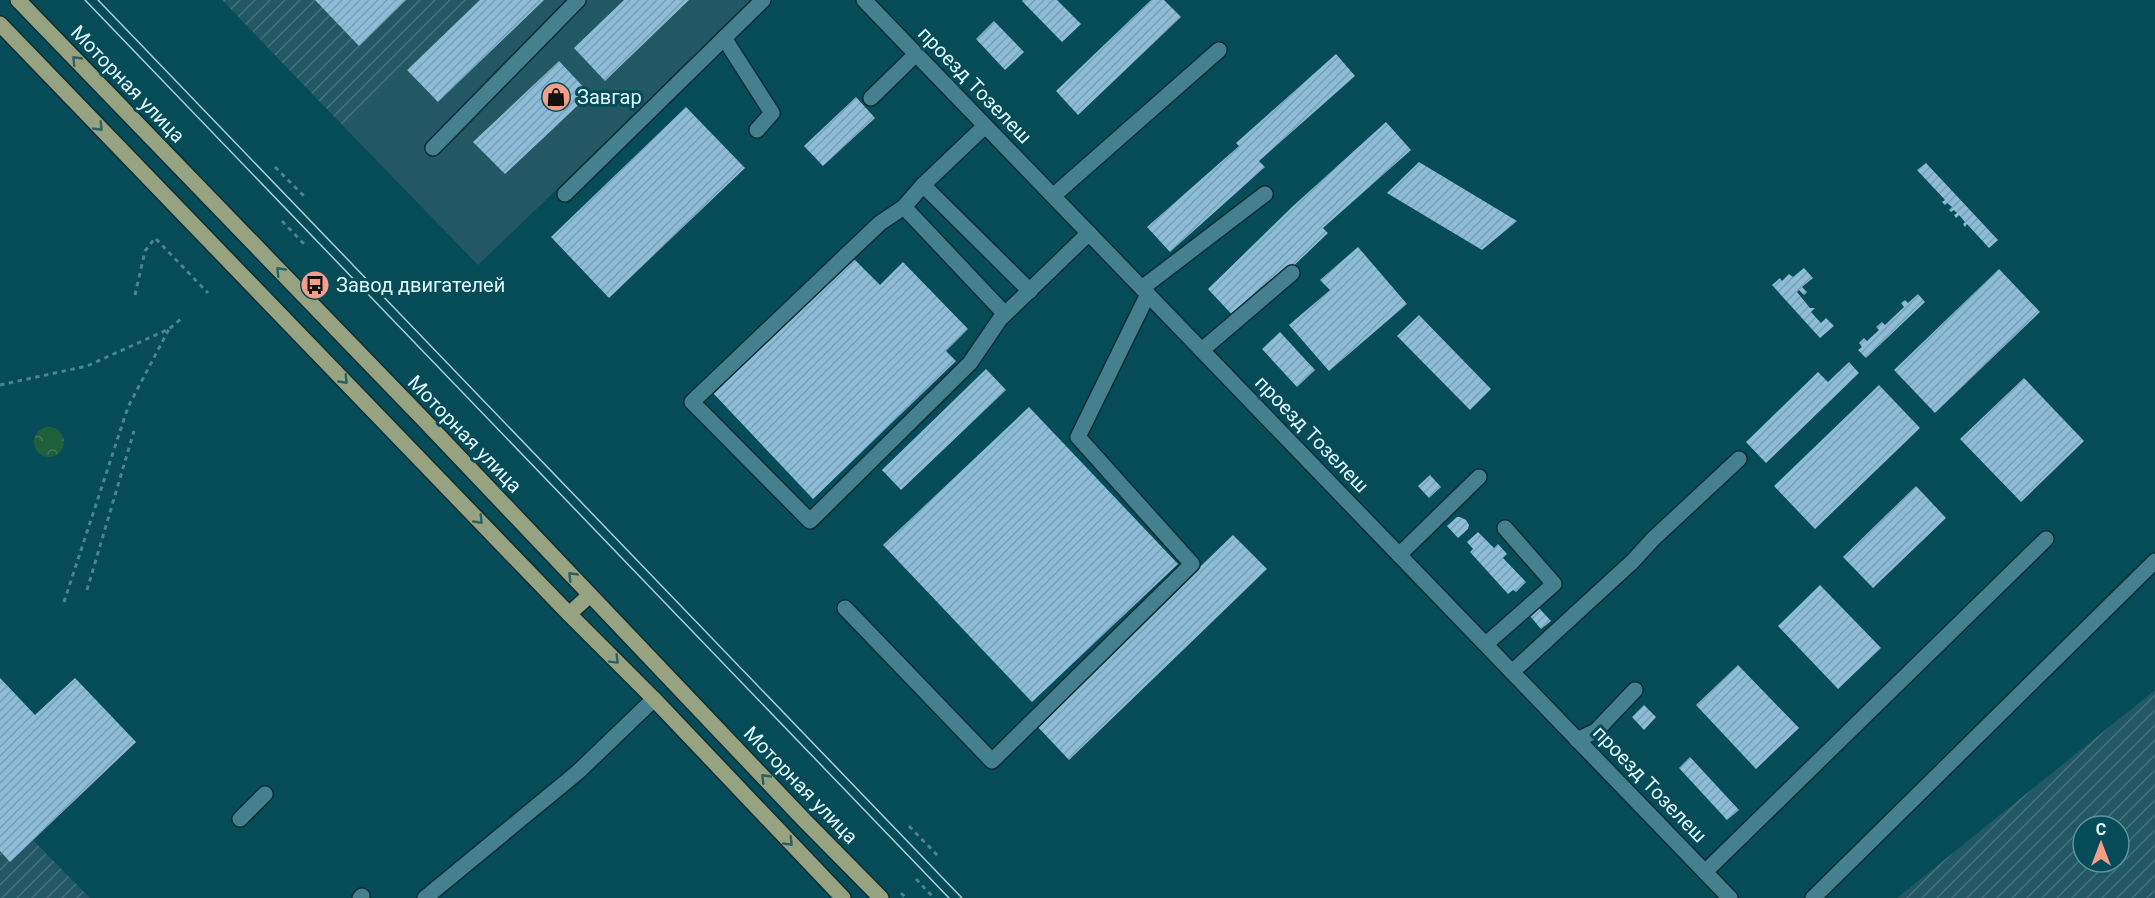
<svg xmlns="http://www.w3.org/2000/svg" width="2155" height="898" font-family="Roboto,sans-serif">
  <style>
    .built { fill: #215863 }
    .industrial { fill: url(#industrial-furrows); fill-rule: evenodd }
    .forest { fill: url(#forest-crowns) }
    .building { fill: url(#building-hatch) }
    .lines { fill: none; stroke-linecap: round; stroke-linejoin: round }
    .minor-casing { stroke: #0e2e35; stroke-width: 18 }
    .major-casing { stroke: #0e2e35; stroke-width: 18 }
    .path { stroke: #4c838e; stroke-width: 3; stroke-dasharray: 4.5 4.5; stroke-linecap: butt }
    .minor { stroke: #45808e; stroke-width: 15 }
    .major { stroke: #97a380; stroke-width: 15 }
    .tram { stroke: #add0d7; stroke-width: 1.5 }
    .oneway { stroke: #2a6162 }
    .labels { text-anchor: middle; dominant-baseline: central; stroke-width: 6; stroke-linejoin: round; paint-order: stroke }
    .street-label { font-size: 20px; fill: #e1f9ff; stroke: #054b58 }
    .poi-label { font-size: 20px; fill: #e1f9ff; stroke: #054b58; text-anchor: start }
  </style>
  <defs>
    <pattern id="industrial-furrows" width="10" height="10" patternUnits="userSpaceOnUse" patternTransform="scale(1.5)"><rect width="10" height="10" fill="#215863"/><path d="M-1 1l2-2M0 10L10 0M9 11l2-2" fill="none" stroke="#41717a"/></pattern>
    <pattern id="forest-crowns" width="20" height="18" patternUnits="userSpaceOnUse" patternTransform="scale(1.5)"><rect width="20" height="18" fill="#1f5f3b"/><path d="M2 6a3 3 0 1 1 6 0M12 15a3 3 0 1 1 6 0" fill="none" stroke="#3f7758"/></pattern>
    <pattern id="building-hatch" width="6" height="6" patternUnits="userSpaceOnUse" patternTransform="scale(1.5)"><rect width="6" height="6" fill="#8cbcd8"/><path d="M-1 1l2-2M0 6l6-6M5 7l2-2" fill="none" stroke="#7aa0b5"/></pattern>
  </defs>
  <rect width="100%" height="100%" fill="#054b58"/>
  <polygon class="built" points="480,0 754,0 478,265 346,129"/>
  <g class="industrial">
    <polygon points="222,0 480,0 346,129"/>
    <polygon points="0,678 35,715 75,678 136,742 33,840 90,898 0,898"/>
    <path d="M2155,690V898H1897ZM2083,826H2119V862H2083Z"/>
  </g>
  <circle class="forest" cx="49" cy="442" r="15"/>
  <g class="building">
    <polygon points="315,0 406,0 359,46"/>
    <polygon points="480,0 544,0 438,102 407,70"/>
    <polygon points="624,0 689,0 605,81 574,48"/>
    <polygon points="1023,0 1057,0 1081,24 1062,42 1022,1"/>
    <polygon points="1151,0 1164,0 1181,17 1078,115 1056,91"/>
    <polygon points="994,21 1024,52 1005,70 976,39"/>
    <polygon points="1336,54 1355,76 1259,161 1265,167 1170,252 1147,227 1239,146 1236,143"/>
    <polygon points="559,61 590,94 505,174 473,142"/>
    <polygon points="856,97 875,118 823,166 804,146"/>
    <polygon points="686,107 745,168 609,298 551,237"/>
    <polygon points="1386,122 1411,150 1323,228 1328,233 1237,320 1208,289 1292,207"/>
    <polygon points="1419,162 1517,221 1482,250 1387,193"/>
    <polygon points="1926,163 1998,240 1989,248 1967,224 1965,227 1963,224 1965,222 1959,215 1956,218 1954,215 1957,213 1954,210 1951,212 1949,210 1952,207 1947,203 1945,205 1942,202 1945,200 1917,170"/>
    <polygon points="1358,247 1407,304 1329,371 1289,325 1330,290 1320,280"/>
    <polygon points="852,257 880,285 903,262 968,329 946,351 956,361 813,499 713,393"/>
    <polygon points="1804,268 1813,278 1802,287 1807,292 1804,295 1799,290 1797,292 1810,308 1815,308 1811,312 1821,323 1826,318 1834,326 1820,338 1772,285 1780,278 1782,281 1789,274 1793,277"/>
    <polygon points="1999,269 2040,312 1935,413 1894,370"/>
    <polygon points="1918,294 1925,302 1866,358 1858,350 1862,347 1859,343 1864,338 1867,341 1879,330 1876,327 1882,322 1885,325 1904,307 1901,303 1905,300 1908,303"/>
    <polygon points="1419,315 1491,389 1470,410 1397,336"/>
    <polygon points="1280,332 1315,370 1297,387 1262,349"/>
    <polygon points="1849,362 1859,373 1766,463 1746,442 1818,372 1828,382"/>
    <polygon points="986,369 1006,390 901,490 882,470"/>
    <polygon points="2024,378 2084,441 2021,502 1960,439"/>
    <polygon points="1879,385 1920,428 1815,529 1774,486"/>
    <polygon points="1029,407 1178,564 1032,702 883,545"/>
    <polygon points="1430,475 1441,487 1429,498 1418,486"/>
    <polygon points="1916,486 1946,518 1873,588 1843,557"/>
    <polygon points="1457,517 1460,517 1466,520 1469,525 1468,529 1458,538 1447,526"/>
    <polygon points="1478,532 1494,548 1498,544 1507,554 1503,558 1526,582 1516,592 1513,590 1508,594 1470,552 1473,549 1467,542"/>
    <polygon points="1233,535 1267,569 1069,760 1036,725"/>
    <polygon points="1820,585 1881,648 1838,689 1778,626"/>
    <polygon points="1539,608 1551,621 1541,629 1530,616"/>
    <polygon points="1738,665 1799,728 1756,769 1696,705"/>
    <polygon points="0,678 35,715 75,678 136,742 10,862 0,851"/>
    <polygon points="1644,705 1656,717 1644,730 1632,717"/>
    <polygon points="1690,757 1739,810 1727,820 1679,768"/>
  </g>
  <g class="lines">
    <g class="minor-casing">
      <g id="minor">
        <polyline points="864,0 1730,898"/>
        <polyline points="724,38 772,113 757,130"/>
        <polyline points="871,98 916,54"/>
        <polyline points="985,126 923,185 904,207 880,223 692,402 810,521 970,363 1000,319 1089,233"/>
        <polyline points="433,148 578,0"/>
        <polyline points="923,185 1030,291"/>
        <polyline points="565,194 763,0"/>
        <polyline points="1053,196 1219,50"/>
        <polyline points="904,207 1005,314"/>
        <polyline points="1142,288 1265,194"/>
        <polyline points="1202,350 1292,273"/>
        <polyline points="1399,555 1479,477"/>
        <polyline points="845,608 992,761 1192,564 1078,437 1148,294"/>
        <polyline points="1486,644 1554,584 1505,528"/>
        <polyline points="1512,672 1633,561 1653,539 1739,459"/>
        <polyline points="1577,740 1596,731 1635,690"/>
        <polyline points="240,819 265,794"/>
        <polyline points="1705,872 2046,539"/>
        <polyline points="360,898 362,896"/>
        <polyline points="425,898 578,772 654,699"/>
        <polyline points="1813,898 2155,561"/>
      </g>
    </g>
    <g class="major-casing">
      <g id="major">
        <polyline points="18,0 423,419 805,821 881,898"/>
        <polyline points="0,24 569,614 654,699 843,898"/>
        <polyline points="569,614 590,595"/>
      </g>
    </g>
    <g class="path">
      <polyline points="275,167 306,198"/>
      <polyline points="282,221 307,247"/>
      <polyline points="135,295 145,251 155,238 208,293"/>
      <polyline points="0,385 87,366 169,329 182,318"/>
      <polyline points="87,590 134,431"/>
      <polyline points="64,602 128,407 169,329"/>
      <polyline points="909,826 939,857"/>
      <polyline points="916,879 934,898"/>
      <polyline points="901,893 906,898"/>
    </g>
    <use href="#minor" class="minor"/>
    <use href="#major" class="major"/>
    <g class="tram">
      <polyline points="85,0 949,898"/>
      <polyline points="98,0 962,898"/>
    </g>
  </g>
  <defs><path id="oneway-chevron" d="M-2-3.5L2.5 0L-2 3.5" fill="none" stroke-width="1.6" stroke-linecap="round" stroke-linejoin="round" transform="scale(1.5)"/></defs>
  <g class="oneway">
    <use href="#oneway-chevron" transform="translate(76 60) rotate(-134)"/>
    <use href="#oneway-chevron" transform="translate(99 127) rotate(46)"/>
    <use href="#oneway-chevron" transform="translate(280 271) rotate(-134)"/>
    <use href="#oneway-chevron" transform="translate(344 380) rotate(46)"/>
    <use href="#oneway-chevron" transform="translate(479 520) rotate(46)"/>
    <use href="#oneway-chevron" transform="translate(572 576) rotate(-134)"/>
    <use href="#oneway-chevron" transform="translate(615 660) rotate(45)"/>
    <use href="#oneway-chevron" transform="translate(765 778) rotate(-134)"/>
    <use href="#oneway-chevron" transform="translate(789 842) rotate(46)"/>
  </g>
  <defs>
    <g id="shop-disc" transform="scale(1.5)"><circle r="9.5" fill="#f49e88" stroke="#054b58"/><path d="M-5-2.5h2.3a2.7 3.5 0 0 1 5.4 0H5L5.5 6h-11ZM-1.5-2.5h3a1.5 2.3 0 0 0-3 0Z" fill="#111"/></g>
    <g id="bus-disc" transform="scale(1.5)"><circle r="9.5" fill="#f49e88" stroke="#054b58"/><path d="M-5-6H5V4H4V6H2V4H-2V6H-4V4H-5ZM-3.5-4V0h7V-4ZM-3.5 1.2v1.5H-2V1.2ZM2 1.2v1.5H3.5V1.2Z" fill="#111"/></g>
  </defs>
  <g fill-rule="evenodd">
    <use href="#shop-disc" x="556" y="97"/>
    <use href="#bus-disc" x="315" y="285"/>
  </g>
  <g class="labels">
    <g class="street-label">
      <text transform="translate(128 84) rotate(46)">Моторная улица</text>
      <text transform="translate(975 85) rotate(46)">проезд Тозелеш</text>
      <text transform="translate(465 434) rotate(46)">Моторная улица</text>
      <text transform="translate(1312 434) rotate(46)">проезд Тозелеш</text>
      <text transform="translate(1650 784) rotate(46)">проезд Тозелеш</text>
      <text transform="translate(801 785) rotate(46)">Моторная улица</text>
    </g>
    <g class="poi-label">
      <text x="577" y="97">Завгар</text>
      <text x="336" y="285">Завод двигателей</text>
    </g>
  </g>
  <g transform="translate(2101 844)"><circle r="28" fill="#054b58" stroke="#5d919b" stroke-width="1.5"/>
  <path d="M0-4.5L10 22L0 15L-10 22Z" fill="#f49e88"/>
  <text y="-9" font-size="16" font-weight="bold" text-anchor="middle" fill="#e1f9ff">С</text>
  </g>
</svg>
